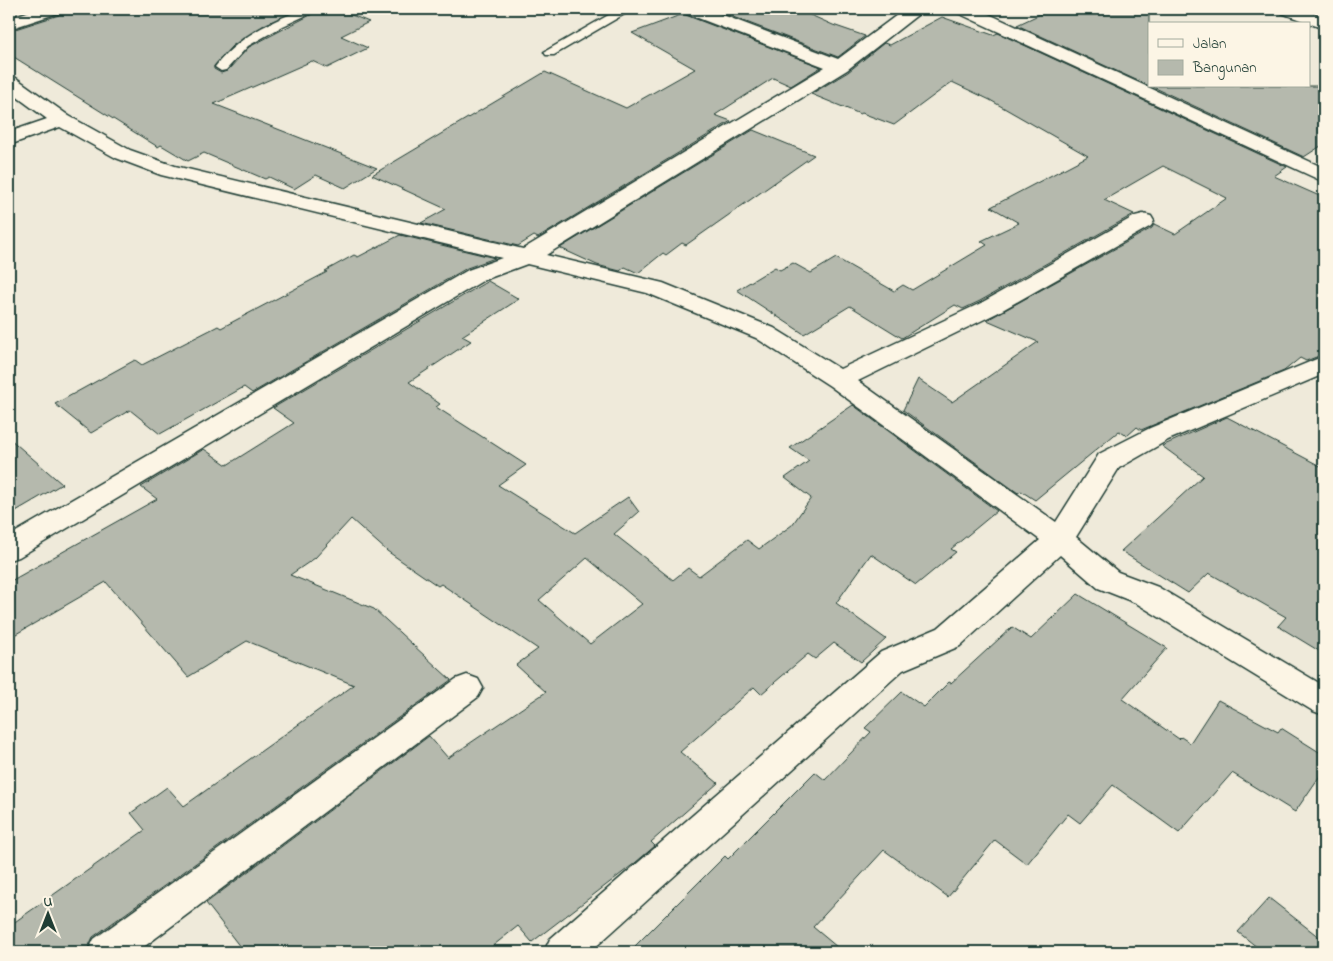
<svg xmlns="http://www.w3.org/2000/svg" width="1333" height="961" font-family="'Indie Flower',sans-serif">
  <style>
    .building { fill: #b5b9ad; stroke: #1f3d34; fill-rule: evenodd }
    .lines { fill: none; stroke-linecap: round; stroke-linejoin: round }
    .service-casing { stroke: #1f3d34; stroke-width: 3 }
    .minor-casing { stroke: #1f3d34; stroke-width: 3 }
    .trunk-casing { stroke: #1f3d34; stroke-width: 3 }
    .service { fill: #fcf5e5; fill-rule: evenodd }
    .minor { fill: #fcf5e5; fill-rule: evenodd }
    .trunk { fill: #fcf5e5; fill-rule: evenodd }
  </style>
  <rect width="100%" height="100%" fill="#efeada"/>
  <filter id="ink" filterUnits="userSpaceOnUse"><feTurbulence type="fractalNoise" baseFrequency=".02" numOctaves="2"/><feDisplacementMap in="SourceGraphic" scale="10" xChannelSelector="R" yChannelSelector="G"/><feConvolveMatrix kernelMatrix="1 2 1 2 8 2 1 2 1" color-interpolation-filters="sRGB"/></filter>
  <g filter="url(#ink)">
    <g class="building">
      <polygon points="63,9 300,9 266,24 232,46 214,66 214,69 221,73 227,71 249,47 322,9 337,9 369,22 341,36 368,48 327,68 312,61 214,104 377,168 345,188 316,175 294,189 269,177 265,179 204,153 188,161 161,145 158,147 9,54 9,31 59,15"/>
      <polygon points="712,9 797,9 833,25 865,36 838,57"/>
      <polygon points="1051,9 1149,9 1149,86 1017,25"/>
      <polygon points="683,14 821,67 791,86 773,78 715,115 731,121 538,238 534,236 518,246 421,223 446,209 372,175 545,72 626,108 695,69 632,33"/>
      <polygon points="942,17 993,35 998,33 1287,167 1274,176 1324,198 1324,354 1306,361 1300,358 1284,371 1141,430 1137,427 1127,436 1119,431 1035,500 1021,491 1018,493 903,410 918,379 952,402 1038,342 987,320 1152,228 1154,224 1175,234 1227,198 1163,166 1104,200 1134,214 980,301 963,309 955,305 902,338 850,306 804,334 737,290 775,267 780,270 793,263 811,273 836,258 894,291 903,285 912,290 987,245 981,241 1019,223 991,207 1088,156 990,100 952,82 894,125 862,113 860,114 811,94 848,72 884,43 890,45"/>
      <polygon points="1151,86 1324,86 1324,144 1304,157"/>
      <polygon points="753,130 814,155 686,245 682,243 666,255 663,253 638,273 625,267 620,271 597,265 560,248"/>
      <polygon points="400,235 495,258 467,268 252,393 244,387 160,434 130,410 91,433 55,404 135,360 142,365 218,326 221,328 327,272 325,271 354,255 358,257"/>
      <path d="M488,281L519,299L462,336L471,341L409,382L440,404L436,407L526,465L498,485L575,533L628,497L639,512L614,534L673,580L688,568L699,576L747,540L759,549L792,525L811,498L785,478L809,461L790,448L853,405L997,511L951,549L956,552L916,585L871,554L836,603L886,639L861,662L834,643L815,659L808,654L761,694L754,687L680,752L718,783L651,842L655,846L635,863L532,942L518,926L485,952H244L206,903L429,736L448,758L546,692L516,665L538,649L441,584L438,586L387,551L351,519L315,558L290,575L374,609L451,680L93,937L86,952H9V926L145,830L131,813L167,787L184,806L354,685L247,641L188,677L106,582L9,638V582L157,499L141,487L204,449L227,465L294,423L273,408ZM587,558L642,604L590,644L539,600Z"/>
      <polygon points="1227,417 1324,468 1324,654 1278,626 1286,617 1209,573 1188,593 1121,551 1203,476 1162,446"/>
      <polygon points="9,438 62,484 9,515"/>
      <polygon points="1078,594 1167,648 1122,699 1179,739 1181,737 1190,743 1218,700 1278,732 1281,728 1324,755 1324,770 1295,812 1232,773 1179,833 1113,785 1080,823 1068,814 1027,864 995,840 948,897 884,850 813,927 843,952 629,952 725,856 728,859 815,772 825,780 871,732 865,728 902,692 924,707 949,682 951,683 1012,627 1031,639"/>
      <polygon points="1269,898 1324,941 1324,952 1263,952 1238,932"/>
    </g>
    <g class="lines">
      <g class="service-casing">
        <g id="service">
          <path d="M304,9H320L283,26L248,46L226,70L221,71L215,67C237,37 270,22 304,9Z"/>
          <polygon points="352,9 364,9 365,10 359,14"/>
          <polygon points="619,9 633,9 554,55 546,55 544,52"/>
        </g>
      </g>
      <g class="minor-casing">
        <g id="minor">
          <polygon points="682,9 707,9 838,59 905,9 925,9 847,70 546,255 663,283 774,328 840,369 981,303 1135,216 1143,214 1151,216 1154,221 1151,226 997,313 858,381 1056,522 1099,454 1150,428 1324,356 1324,374 1168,440 1119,468 1076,537 1118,572 1158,587 1324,686 1324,715 1313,711 1136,603 1098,588 1060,555 960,646 903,670 590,952 544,952 550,939 881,652 938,628 1040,540 830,386 756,338 647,293 527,264 484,280 19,557 9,560 9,536 468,270 502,258 161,175 116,158 60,127 9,145 9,132 47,119 9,91 9,76 16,78 69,116 130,150 175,166 523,249 825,67 685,13"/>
          <polygon points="955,9 978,9 1324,168 1324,182 958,13"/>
          <polygon points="467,675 478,679 483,688 478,697 137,952 88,952 94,939 456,679"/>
        </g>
      </g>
      <g class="trunk-casing">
        <g id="trunk">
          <polygon points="36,9 61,9 58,13 9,29 9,18"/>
          <polygon points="1279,9 1303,9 1324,18 1324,29 1282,13"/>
        </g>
      </g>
      <use href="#service" class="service"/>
      <use href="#minor" class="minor"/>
      <use href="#trunk" class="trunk"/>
    </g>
  </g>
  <rect width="1333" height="961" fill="none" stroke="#fcf5e5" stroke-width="30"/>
  <rect x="15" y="15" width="1303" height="931" fill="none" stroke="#1f3d34" stroke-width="2" filter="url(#ink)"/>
  <rect x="1148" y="22" width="162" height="65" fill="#fcf5e5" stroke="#a4ab9e"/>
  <rect x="1158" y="39" width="25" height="8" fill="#fcf5e5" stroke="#a4ab9e"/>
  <text x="1193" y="48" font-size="15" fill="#1f3d34">Jalan</text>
  <rect x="1158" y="60" width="25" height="15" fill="#b5b9ad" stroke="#a4ab9e"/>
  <text x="1193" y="72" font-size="15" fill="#1f3d34">Bangunan</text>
  <g transform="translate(48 914)" stroke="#fcf5e5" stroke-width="4" paint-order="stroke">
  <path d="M0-4L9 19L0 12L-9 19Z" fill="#1f3d34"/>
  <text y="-8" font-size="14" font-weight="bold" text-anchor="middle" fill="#1f3d34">U</text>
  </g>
</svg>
